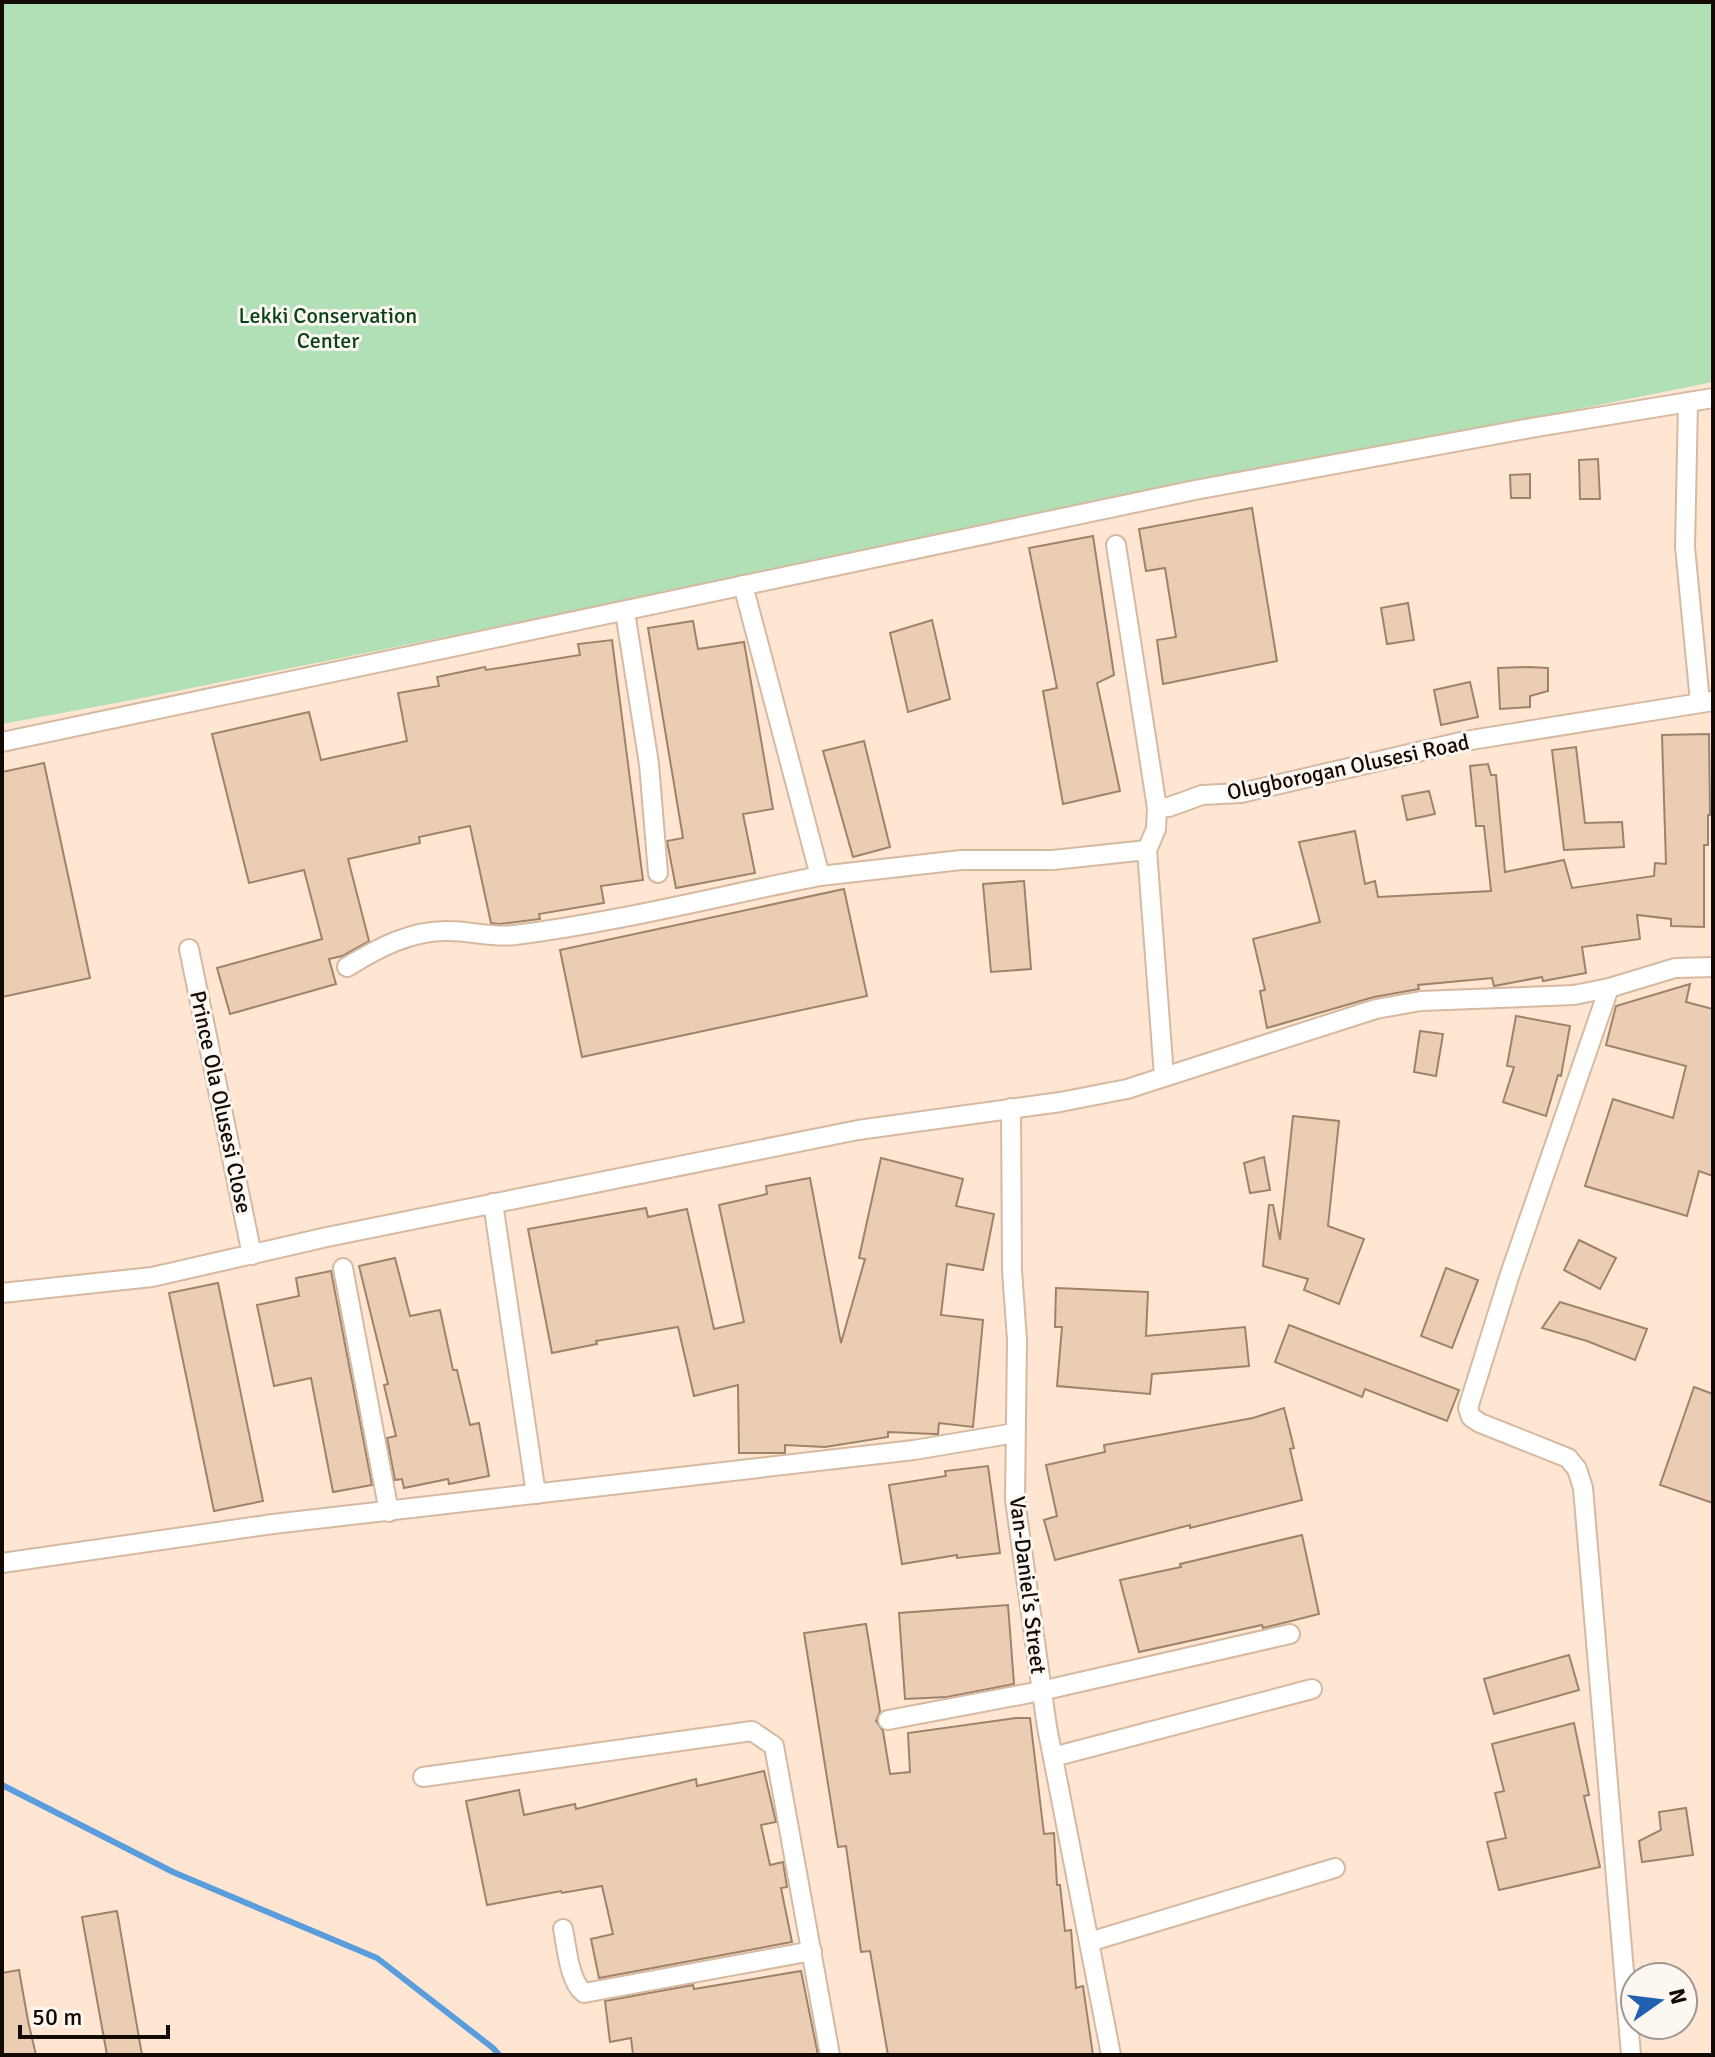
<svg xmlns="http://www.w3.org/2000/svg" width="1715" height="2057" font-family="Signika,sans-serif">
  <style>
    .green { fill: #b1e0b7 }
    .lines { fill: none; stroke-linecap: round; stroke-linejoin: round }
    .stream { stroke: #5a9ddc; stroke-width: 6 }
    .building { fill: #ebcdb4; stroke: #9e836b; stroke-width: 2 }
    .minor-casing { stroke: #d6b9a1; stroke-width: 22 }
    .minor { stroke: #fff; stroke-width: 18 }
    .labels { text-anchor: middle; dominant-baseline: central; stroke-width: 6; stroke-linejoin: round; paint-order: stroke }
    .park-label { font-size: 22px; fill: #09421a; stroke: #fdf7f2 }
    .street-label { font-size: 22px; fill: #130a03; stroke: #fdf7f2 }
  </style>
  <rect width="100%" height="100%" fill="#fee6d2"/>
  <polygon class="green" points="2,2 1713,2 1713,382 127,701 2,724"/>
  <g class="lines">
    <polyline class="stream" points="2,1785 173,1872 377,1958 493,2048 499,2055"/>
  </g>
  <g class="building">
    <polygon points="1598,459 1600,499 1580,499 1579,460"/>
    <polygon points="1530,474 1530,498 1511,498 1510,475"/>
    <polygon points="1252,508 1277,661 1163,684 1157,640 1176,637 1165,568 1146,571 1139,529"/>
    <polygon points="1093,536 1114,675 1097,683 1120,791 1063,804 1043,691 1057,688 1029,548"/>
    <polygon points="1408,603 1414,640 1387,644 1381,608"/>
    <polygon points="932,620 950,699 908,712 890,633"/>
    <polygon points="693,621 698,649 744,642 773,809 743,814 755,873 676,888 667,841 683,838 648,628"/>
    <polygon points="612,640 643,880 601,886 604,903 539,914 540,919 499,924 491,923 470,826 419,837 420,843 348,859 369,941 342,956 329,959 336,984 230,1014 217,968 322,939 304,870 249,883 212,734 309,712 321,760 407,741 398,693 439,686 437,677 485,667 486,670 580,655 578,644"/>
    <polygon points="1529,667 1548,668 1548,691 1530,696 1530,707 1500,709 1498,668"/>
    <polygon points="1470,682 1478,717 1441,725 1434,690"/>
    <polygon points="1709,734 1710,815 1708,815 1708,845 1704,845 1704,927 1671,926 1671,919 1637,915 1640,939 1582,947 1586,973 1543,981 1542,977 1494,986 1492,978 1418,985 1419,989 1374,997 1267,1028 1260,991 1265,990 1253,939 1320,922 1299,842 1355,831 1365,884 1375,881 1378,897 1491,891 1484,826 1476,826 1470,766 1488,764 1491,775 1496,775 1505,872 1564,860 1572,888 1654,876 1655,863 1666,864 1662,735"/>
    <polygon points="864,741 890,847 853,857 823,751"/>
    <polygon points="1576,747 1585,823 1622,822 1624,847 1564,850 1552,750"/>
    <polygon points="44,763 90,978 2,997 2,772"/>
    <polygon points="1429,791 1435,814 1407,820 1402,796"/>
    <polygon points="1024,881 1031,969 991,972 983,884"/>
    <polygon points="844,889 867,996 582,1057 560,950"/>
    <polygon points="1690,984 1686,1002 1713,1009 1713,1176 1699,1171 1687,1216 1585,1186 1613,1099 1673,1118 1686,1066 1606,1045 1616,1006"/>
    <polygon points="1516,1016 1570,1026 1561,1076 1558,1075 1546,1116 1503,1102 1514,1067 1507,1066"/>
    <polygon points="1420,1031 1443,1034 1436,1076 1414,1072"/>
    <polygon points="1293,1116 1339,1121 1328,1226 1364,1239 1339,1304 1304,1290 1308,1279 1263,1266 1269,1205 1273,1205 1280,1240"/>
    <polygon points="1264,1157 1270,1190 1250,1193 1244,1163"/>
    <polygon points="881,1158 963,1179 956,1206 994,1214 983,1270 947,1264 941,1315 983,1320 973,1427 939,1423 938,1434 934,1434 888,1432 888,1437 825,1447 785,1445 785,1453 739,1453 738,1385 694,1396 678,1327 596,1341 597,1344 552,1353 528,1229 646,1208 648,1217 687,1209 714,1329 744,1322 719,1205 767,1194 766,1186 810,1178 841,1343 865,1259 859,1258"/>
    <polygon points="1579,1240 1616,1258 1600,1289 1564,1270"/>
    <polygon points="395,1258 410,1316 440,1310 453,1370 457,1370 470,1425 479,1423 489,1476 449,1484 448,1479 404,1488 402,1479 395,1480 387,1438 396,1436 384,1385 388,1384 359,1266"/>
    <polygon points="1446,1268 1478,1280 1452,1348 1421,1336"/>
    <polygon points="331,1271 372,1485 333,1492 311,1378 274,1386 257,1305 299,1296 296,1278"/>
    <polygon points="218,1283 263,1501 214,1511 169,1293"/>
    <polygon points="1056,1288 1148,1292 1146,1336 1245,1327 1249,1366 1152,1374 1150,1394 1057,1386 1062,1327 1055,1327"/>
    <polygon points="1560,1302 1647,1329 1635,1360 1587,1341 1542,1328"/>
    <polygon points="1289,1325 1459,1390 1447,1421 1365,1389 1362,1397 1275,1362"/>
    <polygon points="1694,1387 1713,1394 1713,1503 1660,1485"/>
    <polygon points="1284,1408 1294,1448 1290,1449 1302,1500 1190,1528 1190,1525 1055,1560 1044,1520 1057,1516 1046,1465 1105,1452 1104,1445 1253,1418"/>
    <polygon points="988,1466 1000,1553 957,1558 957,1555 902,1564 889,1485 946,1476 945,1471"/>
    <polygon points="1302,1535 1319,1614 1263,1628 1262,1625 1139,1652 1120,1580 1181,1567 1180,1564"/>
    <polygon points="1008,1605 1014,1684 947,1697 905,1699 899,1613"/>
    <polygon points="866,1624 880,1711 876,1721 883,1731 890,1774 910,1772 908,1733 1016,1718 1030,1718 1044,1834 1054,1833 1057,1885 1060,1885 1065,1931 1071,1930 1076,1988 1083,1986 1093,2055 888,2055 870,1951 861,1952 846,1846 838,1847 804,1633"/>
    <polygon points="1569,1655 1579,1690 1494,1714 1484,1679"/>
    <polygon points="1574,1723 1589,1795 1584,1796 1600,1867 1499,1890 1487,1842 1506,1838 1495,1793 1504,1791 1492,1744"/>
    <polygon points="764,1771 776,1822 761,1825 770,1865 783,1862 787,1887 781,1888 792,1942 599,1978 591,1939 613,1934 602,1886 562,1893 561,1891 487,1905 466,1801 519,1790 524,1815 575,1804 576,1809 696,1779 697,1786"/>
    <polygon points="1686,1808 1693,1855 1642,1862 1639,1841 1661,1830 1659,1812"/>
    <polygon points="117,1911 142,2055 107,2055 82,1917"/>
    <polygon points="19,1970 28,2021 36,2055 2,2055 2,1973"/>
    <polygon points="801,1971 818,2055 633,2055 631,2038 610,2042 605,2001 693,1985 694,1989"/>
  </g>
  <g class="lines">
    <g class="minor-casing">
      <g id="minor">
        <polyline points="1688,402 1685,547 1700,702"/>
        <polyline points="1116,545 1157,808"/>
        <polyline points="625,612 649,764 658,873"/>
        <polyline points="2,742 1195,490 1531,428 1713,398"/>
        <polyline points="820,876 961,860 1053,860 1147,850"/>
        <polyline points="189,949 252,1255"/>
        <path d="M347,967C378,948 411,930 449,931C471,931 493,938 515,935C618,922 719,896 820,876L743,585"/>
        <polyline points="1609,988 1509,1277 1468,1408 1471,1417 1480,1423 1568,1458 1577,1469 1583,1488 1631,2055"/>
        <polyline points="1164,1076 1147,850 1156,829 1157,808 1169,807 1202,795 1241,793 1465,741 1713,701"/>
        <polyline points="1011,1108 1012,1270 1017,1340 1015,1500 1047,1727 1111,2055"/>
        <polyline points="493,1203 536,1494"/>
        <polyline points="343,1268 389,1512"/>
        <polyline points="2,1293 152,1277 327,1237 858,1130 1060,1102 1127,1089 1376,1009 1421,1001 1574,995 1609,988 1675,968 1713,967"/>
        <polyline points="2,1563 273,1524 914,1450 1015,1433"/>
        <polyline points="888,1720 1041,1691 1290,1634"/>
        <polyline points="1053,1757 1312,1689"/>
        <polyline points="423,1777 752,1731 774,1746 830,2055"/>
        <path d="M563,1929C567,1948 569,1981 584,1993L812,1951"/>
        <polyline points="1089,1942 1335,1868"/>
      </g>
    </g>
    <use href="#minor" class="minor"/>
  </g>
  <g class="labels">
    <g class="park-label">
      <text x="328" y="315">Lekki Conservation<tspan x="328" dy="25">Center</tspan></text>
    </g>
    <g class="street-label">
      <text transform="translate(1348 767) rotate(-12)">Olugborogan Olusesi Road</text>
      <text transform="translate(221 1102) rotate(78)">Prince Ola Olusesi Close</text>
      <text transform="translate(1028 1585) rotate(83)">Van-Daniel’s Street</text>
    </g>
  </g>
  <rect width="1715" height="2057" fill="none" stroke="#130a03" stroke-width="8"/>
  <g transform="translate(1659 2001) rotate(76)"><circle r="38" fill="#fdf7f2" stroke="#9f9892" stroke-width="2"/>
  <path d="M0-6L14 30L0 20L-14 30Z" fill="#2160b1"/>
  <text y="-12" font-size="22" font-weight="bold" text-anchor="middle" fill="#130a03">N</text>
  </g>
  <path d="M20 2025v12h148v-12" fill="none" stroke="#130a03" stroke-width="4"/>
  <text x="32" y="2025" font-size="24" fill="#130a03" stroke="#fdf7f2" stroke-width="6" paint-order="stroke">50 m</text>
</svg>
